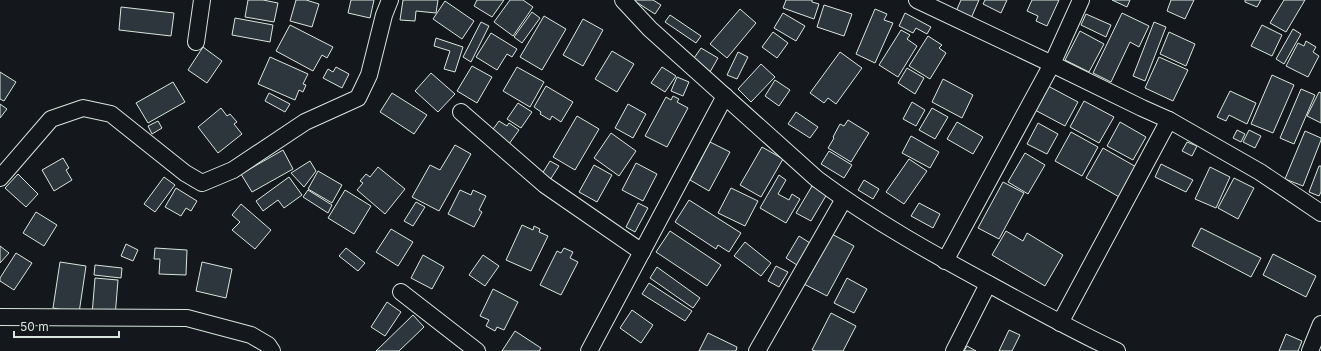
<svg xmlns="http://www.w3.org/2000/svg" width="1321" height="351" font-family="Inter,sans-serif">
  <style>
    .building { fill: #2c363c; stroke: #d8e6dc }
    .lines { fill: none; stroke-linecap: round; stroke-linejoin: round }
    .minor-casing { stroke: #d8e6dc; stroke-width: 18 }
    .minor { stroke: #14181c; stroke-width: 16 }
  </style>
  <rect width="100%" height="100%" fill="#14181c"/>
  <g class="building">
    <polygon points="248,0 263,0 278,3 274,22 245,17"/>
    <polygon points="296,0 306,0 319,4 312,27 290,21"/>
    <polygon points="351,0 374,0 370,18 348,13"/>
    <polygon points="403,0 438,0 436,13 416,11 415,21 400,20"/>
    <polygon points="477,0 504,0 492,17 474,6"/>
    <polygon points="510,0 523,0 533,7 513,36 494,22"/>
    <polygon points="633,0 653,0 661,5 655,14"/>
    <polygon points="786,0 812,0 812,2 819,4 814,19 783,8"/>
    <polygon points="961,0 979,0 969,23 954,16"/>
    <polygon points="985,0 1007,0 1001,13 983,4"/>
    <polygon points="1032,0 1059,0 1047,26 1036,21 1038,16 1027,11"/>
    <polygon points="1112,0 1130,0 1127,7"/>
    <polygon points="1171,0 1194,0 1185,19 1167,11"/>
    <polygon points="1245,0 1261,0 1257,7 1245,2"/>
    <polygon points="1284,0 1305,0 1286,32 1270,23"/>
    <polygon points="445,1 474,21 462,39 433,19"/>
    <polygon points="824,5 852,14 844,36 817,27"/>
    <polygon points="121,7 174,13 171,36 119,30"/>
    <polygon points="740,9 756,23 727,58 710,44"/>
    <polygon points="875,9 887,14 884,20 893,23 875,63 856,54"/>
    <polygon points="532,12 540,18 522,43 514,37"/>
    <polygon points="783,13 805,26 796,41 774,28"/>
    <polygon points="905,13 931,27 927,34 916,28 913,33 899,26"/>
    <polygon points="1122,13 1149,26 1139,47 1130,42 1111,82 1093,73"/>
    <polygon points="1086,14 1111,25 1106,37 1081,25"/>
    <polygon points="670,15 701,36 696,43 665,22"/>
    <polygon points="544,16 566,29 542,70 520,57"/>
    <polygon points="235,18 273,25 270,42 232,35"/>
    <polygon points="583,19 603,30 583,66 563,55"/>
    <polygon points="481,22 489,26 471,62 463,57"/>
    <polygon points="1154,22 1166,27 1145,81 1133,76"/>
    <polygon points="290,25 333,47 327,58 322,55 313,71 276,51"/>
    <polygon points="1262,25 1282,35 1272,56 1251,46"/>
    <polygon points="1293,29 1301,34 1284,64 1276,59"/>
    <polygon points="901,30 910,35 907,39 917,46 898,77 879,65"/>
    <polygon points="1080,31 1104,44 1089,72 1065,60"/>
    <polygon points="773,32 788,43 777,58 762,47"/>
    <polygon points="1169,32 1195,44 1186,66 1160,54"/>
    <polygon points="491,33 517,49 512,57 507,54 497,70 476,57"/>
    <polygon points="928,36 942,45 939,48 946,53 930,79 909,66"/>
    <polygon points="436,38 463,47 455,72 444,69 450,51 434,46"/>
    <polygon points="1306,41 1316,47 1313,52 1319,56 1308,77 1286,66 1298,43 1304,46"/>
    <polygon points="203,47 222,61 207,83 188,70"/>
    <polygon points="701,48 718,58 710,72 692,61"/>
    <polygon points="612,51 634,64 617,92 595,79"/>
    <polygon points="738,52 748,57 737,79 727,75"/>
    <polygon points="840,52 862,68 836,104 828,98 824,103 810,93"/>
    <polygon points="270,57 308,74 303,84 306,85 303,92 299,90 295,100 258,84"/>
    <polygon points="1159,57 1188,70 1173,101 1145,88"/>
    <polygon points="761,64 775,77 751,102 738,89"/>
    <polygon points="472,66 492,77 477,103 457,91"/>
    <polygon points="336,67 349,74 342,88 323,78 328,69 333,72"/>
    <polygon points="517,67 544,82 530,107 503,91"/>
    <polygon points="662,67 676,76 665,92 651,83"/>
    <polygon points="907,68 924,78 915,94 898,83"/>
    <polygon points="0,72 16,82 4,101 0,99"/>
    <polygon points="431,73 455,94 438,112 415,91"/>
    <polygon points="1272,75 1294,85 1273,133 1251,124"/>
    <polygon points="677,77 689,82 683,96 671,91"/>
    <polygon points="943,79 973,95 962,118 932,102"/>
    <polygon points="775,80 790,90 779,106 765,96"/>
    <polygon points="173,82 185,102 148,123 136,103"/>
    <polygon points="546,86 573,102 561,122 552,116 550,120 540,114 541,112 534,107"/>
    <polygon points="1048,86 1078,102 1065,126 1035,110"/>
    <polygon points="1301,89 1315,95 1294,144 1280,138"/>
    <polygon points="1230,91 1256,103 1247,124 1229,115 1226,121 1217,117"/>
    <polygon points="1319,92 1321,93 1321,123 1307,116"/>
    <polygon points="269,93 290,104 285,112 265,101"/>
    <polygon points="392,93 427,115 414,134 380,112"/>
    <polygon points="673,96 679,99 677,102 688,108 667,147 645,136 666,97 671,100"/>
    <polygon points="1084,101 1114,117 1099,143 1070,127"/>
    <polygon points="912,102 925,110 916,126 903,119"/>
    <polygon points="518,103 532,112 521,128 507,119"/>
    <polygon points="0,104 7,109 0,118"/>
    <polygon points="628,104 646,114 633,138 615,128"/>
    <polygon points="221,108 227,116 230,114 237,122 234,124 242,134 218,153 198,127"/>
    <polygon points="932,108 948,117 935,139 919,130"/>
    <polygon points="796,112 818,127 810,138 788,124"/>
    <polygon points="577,116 599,129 575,170 553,157"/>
    <polygon points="848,120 869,133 851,162 828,148 834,138 833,137 840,124 844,126"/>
    <polygon points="158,121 162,128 152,134 148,126"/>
    <polygon points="499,121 507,126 509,123 519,130 509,144 491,132"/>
    <polygon points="957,122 983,137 973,154 947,139"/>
    <polygon points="1120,122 1146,137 1133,160 1107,146"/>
    <polygon points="1038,123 1058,134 1047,154 1027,144"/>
    <polygon points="1237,130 1245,134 1241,142 1233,138"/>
    <polygon points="1249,130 1261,136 1255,148 1243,142"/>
    <polygon points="1305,131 1321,138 1321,140 1303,186 1285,179"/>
    <polygon points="1071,132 1098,147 1082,176 1055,161"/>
    <polygon points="611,133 636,151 619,176 594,158"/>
    <polygon points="911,136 939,152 930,168 902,153"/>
    <polygon points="710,142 730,152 709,191 690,180"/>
    <polygon points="1187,142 1197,146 1192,156 1182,151"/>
    <polygon points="455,145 471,154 439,211 412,197 430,165 440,170"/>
    <polygon points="762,147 783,159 761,197 740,185"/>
    <polygon points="1103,148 1138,168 1121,198 1086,178"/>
    <polygon points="283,150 293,169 252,192 241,174"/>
    <polygon points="829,151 852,165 844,178 821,164"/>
    <polygon points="1025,153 1045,165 1028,194 1008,182"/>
    <polygon points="63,158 69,168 66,170 72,180 54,191 42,170"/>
    <polygon points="909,159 927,171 904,204 886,192"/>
    <polygon points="310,161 316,171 304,187 291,173"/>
    <polygon points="550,161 559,166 550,180 542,174"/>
    <polygon points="636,163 657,174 643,201 622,190"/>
    <polygon points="1161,164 1193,180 1186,192 1155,177"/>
    <polygon points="594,165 612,175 597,202 579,192"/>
    <polygon points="1319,166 1321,166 1321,192 1319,196 1309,192"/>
    <polygon points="378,167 405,189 385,214 357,190 363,183 360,181 366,174 370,177"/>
    <polygon points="1210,167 1230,177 1216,208 1195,199"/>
    <polygon points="318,171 342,185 332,203 308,189"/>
    <polygon points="18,174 38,194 26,207 5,188"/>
    <polygon points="779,175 786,180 778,194 789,200 792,194 800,199 786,223 760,208"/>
    <polygon points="164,177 175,185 155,212 144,204"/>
    <polygon points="289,177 302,195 284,208 278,200 263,211 256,201"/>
    <polygon points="1234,178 1254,188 1238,219 1218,208"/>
    <polygon points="864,180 879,189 873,199 858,190"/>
    <polygon points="1003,182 1024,193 999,239 978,228"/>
    <polygon points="812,186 827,194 811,221 796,213"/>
    <polygon points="176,188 197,201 191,211 186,208 181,216 165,207"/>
    <polygon points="731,188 758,201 745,226 718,213"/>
    <polygon points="308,190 332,205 328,213 303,197"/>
    <polygon points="345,190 371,206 354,234 328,218"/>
    <polygon points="460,190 471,195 473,190 486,196 479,210 482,212 474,227 448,214"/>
    <polygon points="689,200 741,233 729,252 718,245 716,249 675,222"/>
    <polygon points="416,202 425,207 413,226 404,221"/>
    <polygon points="638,203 648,208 635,232 626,227"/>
    <polygon points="919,203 940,214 933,228 911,216"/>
    <polygon points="241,204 271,230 255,249 232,230 240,222 232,215"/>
    <polygon points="36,212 57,225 44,246 23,233"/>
    <polygon points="522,225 533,230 534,226 540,229 539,232 548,236 531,271 506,260"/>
    <polygon points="1201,228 1261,258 1251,277 1192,246"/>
    <polygon points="391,229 413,242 398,266 376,252"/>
    <polygon points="670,231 721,265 707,286 656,252"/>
    <polygon points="1006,231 1023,241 1027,233 1063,255 1045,286 992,255"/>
    <polygon points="830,233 854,246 827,296 802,283"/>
    <polygon points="799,236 810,243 797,265 786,258"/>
    <polygon points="745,242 771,263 761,276 734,256"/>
    <polygon points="126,244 138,250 133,261 121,256"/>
    <polygon points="0,246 9,253 0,263"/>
    <polygon points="155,248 187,250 186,275 159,274 160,259 154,259"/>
    <polygon points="346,248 365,263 358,271 339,256"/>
    <polygon points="564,248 573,252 570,258 578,262 561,295 540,285 557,251 561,253"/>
    <polygon points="16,253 32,263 14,290 0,281 0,278"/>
    <polygon points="1273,254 1316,276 1306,297 1263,275"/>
    <polygon points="423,255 444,267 432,289 411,278"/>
    <polygon points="483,255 499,266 485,286 469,275"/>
    <polygon points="60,262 86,266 79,313 53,308"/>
    <polygon points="202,262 232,269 226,298 196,291"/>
    <polygon points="95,265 122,268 121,278 94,275"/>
    <polygon points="776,266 788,272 779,287 768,281"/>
    <polygon points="657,267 700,298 693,308 650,278"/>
    <polygon points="95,278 118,280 115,317 92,315"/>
    <polygon points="847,278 867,289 854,313 834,303"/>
    <polygon points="649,283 692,311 685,321 642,294"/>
    <polygon points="493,289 518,302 504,330 497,327 495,331 486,326 489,320 480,316"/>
    <polygon points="387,302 401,312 385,336 371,327"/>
    <polygon points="632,310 653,325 641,343 620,328"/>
    <polygon points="831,313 856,326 843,351 815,351 812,350"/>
    <polygon points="413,315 424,327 399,351 376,351"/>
    <polygon points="1009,330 1020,335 1012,351 999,351"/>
    <polygon points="515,331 541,348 539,351 502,351"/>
    <polygon points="708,333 737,347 736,351 699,351"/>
    <polygon points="1286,334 1302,341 1298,351 1279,351"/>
    <polygon points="967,346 976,351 964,351"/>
  </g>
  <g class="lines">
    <g class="minor-casing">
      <g id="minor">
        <path d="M623,0L650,29L817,179C873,221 935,255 996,288C1036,310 1076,332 1117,351"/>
        <polyline points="917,0 1052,64 1142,108 1169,120 1260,172 1321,213"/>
        <polyline points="196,42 202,0"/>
        <polyline points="461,112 545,185 642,252"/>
        <polyline points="0,178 51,119 83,108 111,114 185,173 202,183 233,170 305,122 358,98 369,75 384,15 390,0"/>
        <polyline points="945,261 1052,64 1081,0"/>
        <polyline points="401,292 477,351"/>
        <polyline points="0,317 187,318 251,335 268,345 272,351"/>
        <polyline points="1060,323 1169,120"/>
        <polyline points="589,351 725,96"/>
        <polyline points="757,351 844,199"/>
        <polyline points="954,351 988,284"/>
        <polyline points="1310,351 1321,324"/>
      </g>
    </g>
    <use href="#minor" class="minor"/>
  </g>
  <path d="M14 331v6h105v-6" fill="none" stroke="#d8e6dc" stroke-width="2"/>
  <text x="20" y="331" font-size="12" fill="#d8e6dc" stroke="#14181c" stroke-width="3" paint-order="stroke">50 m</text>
</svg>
